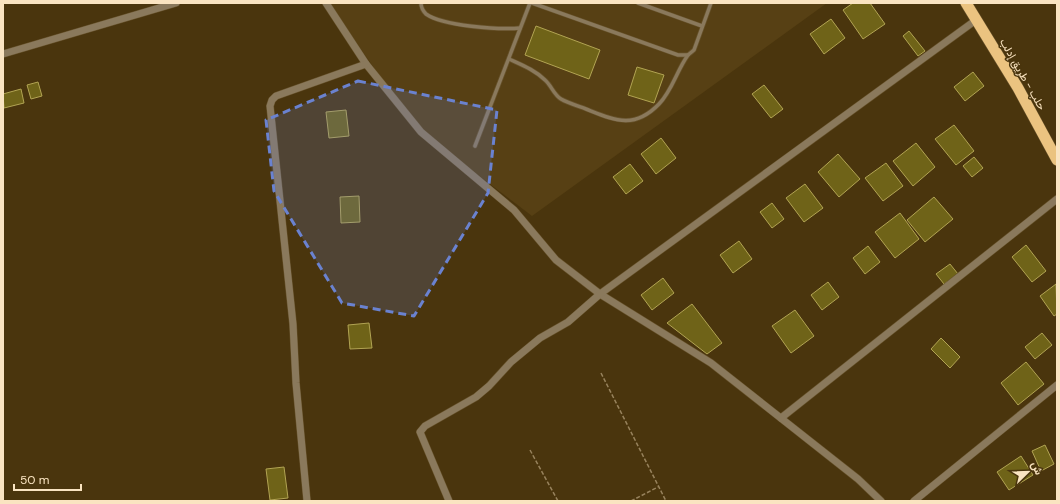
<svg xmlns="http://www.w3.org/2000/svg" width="1060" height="504" font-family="'DM Sans',Vazirmatn,sans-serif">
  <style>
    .built { fill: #574014 }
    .building { fill: #6f6318; stroke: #b2a453 }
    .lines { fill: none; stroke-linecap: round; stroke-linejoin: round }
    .service-casing { stroke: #66512a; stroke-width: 5 }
    .minor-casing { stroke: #66512a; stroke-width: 8 }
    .trunk-casing { stroke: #66512a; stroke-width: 12 }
    .path { stroke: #97825c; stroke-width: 1.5; stroke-dasharray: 4 2; stroke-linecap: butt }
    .service { stroke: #8a795c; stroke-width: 3.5 }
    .minor { stroke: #8a795c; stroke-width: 7 }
    .trunk { stroke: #ebc380; stroke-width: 11 }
    .marked { fill: #6a82d0; fill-opacity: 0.2; stroke: #6a82d0; stroke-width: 3; stroke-dasharray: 8 5; stroke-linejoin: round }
    .labels { text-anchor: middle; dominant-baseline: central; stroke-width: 3; stroke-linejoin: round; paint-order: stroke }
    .street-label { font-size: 11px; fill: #fae4c1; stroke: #4a350d }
  </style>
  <rect width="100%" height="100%" fill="#4a350d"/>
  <polygon class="built" points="329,3 827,3 532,216 415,127"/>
  <g class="building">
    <polygon points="853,3 870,3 885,24 863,39 843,10"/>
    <polygon points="831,19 845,38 824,54 810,34"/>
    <polygon points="536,26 600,50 589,79 525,55"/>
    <polygon points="909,31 925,51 918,56 903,36"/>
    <polygon points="637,67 664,75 654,103 628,95"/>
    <polygon points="973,72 984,86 965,101 954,87"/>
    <polygon points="38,82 42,96 31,99 27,85"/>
    <polygon points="764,85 783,109 771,118 752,94"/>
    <polygon points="21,89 24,103 4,108 3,94"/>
    <polygon points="346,110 349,136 329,138 326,112"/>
    <polygon points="954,125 974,151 956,165 935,139"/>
    <polygon points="661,138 676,158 656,174 641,154"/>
    <polygon points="916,143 935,167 913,186 893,161"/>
    <polygon points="838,154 860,179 839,197 818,172"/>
    <polygon points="974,157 983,168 972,177 963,166"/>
    <polygon points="886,163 903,186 883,201 865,178"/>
    <polygon points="630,164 643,181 626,194 613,177"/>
    <polygon points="805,184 823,208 804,222 786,198"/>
    <polygon points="359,196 360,222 341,223 340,197"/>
    <polygon points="934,197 953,219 925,242 907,220"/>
    <polygon points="772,203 784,219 772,228 760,212"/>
    <polygon points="900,213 919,239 895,258 875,232"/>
    <polygon points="739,241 752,259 733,273 720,255"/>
    <polygon points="1026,245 1046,271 1032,282 1012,257"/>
    <polygon points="868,246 880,262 865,274 853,258"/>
    <polygon points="950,264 958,274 944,284 936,274"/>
    <polygon points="663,278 674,293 652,310 641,295"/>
    <polygon points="828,282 839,297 822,310 811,295"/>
    <polygon points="1056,284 1057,314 1054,316 1040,296"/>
    <polygon points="692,304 722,343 707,354 667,323"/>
    <polygon points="795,310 814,336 791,353 772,326"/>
    <polygon points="369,323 372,348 350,349 348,325"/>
    <polygon points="1042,333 1052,345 1035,359 1025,347"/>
    <polygon points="941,338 960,357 950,368 931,349"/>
    <polygon points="1026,362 1044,384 1018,405 1001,383"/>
    <polygon points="1045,445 1054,464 1041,471 1032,451"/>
    <polygon points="1021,456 1033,475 1009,490 997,472"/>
    <polygon points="284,467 288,498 270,500 266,469"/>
  </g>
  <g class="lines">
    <g class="service-casing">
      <g id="service">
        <path d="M421,3C421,7 423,11 426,14C443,26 499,30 520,28"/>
        <polyline points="532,3 678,55 688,55 694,50 711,3"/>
        <polyline points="638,3 702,26"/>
        <path d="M509,59C522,65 535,70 545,80C551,85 554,95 561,99C568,103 578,106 586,109C614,120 634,130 659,104C672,91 677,70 688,55"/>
        <polyline points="475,146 530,3"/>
      </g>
    </g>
    <g class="minor-casing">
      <g id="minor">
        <polyline points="326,3 366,64 421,132 514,210 556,260 600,294 711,363 858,479 881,501"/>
        <polyline points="3,54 176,3"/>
        <polyline points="781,418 1057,199"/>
        <polyline points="307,501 296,383 293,324 270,106 272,100 276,96 366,64"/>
        <polyline points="449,501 420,432 425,426 476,397 489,386 511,362 540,338 568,322 600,294 976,20"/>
        <polyline points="914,501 1057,385"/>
      </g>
    </g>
    <g class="trunk-casing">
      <polyline id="trunk" points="966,3 1018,88 1057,160"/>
    </g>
    <g class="path">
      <polyline points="601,373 666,501"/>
      <polyline points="530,450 558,501"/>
      <polyline points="631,501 658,487"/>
    </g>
    <use href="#service" class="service"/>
    <use href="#minor" class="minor"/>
    <use href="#trunk" class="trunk"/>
  </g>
  <path class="marked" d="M358,81L497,110L488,193L414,316L342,303L274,191L266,120Z"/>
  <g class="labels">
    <g class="street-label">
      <text transform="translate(1023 74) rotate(60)">حلب - طريق إدلب</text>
    </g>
  </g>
  <rect width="1060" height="504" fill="none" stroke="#fae4c1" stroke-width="8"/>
  <g transform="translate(1028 472) rotate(67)" stroke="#4a350d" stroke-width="3" paint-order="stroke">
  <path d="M0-3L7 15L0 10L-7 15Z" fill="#fae4c1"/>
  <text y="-6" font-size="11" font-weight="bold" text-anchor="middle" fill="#fae4c1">ش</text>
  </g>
  <path d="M14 484v6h67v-6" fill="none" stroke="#fae4c1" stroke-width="2"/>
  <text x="20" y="484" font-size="12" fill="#fae4c1" stroke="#4a350d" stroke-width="3" paint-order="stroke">50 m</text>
</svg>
